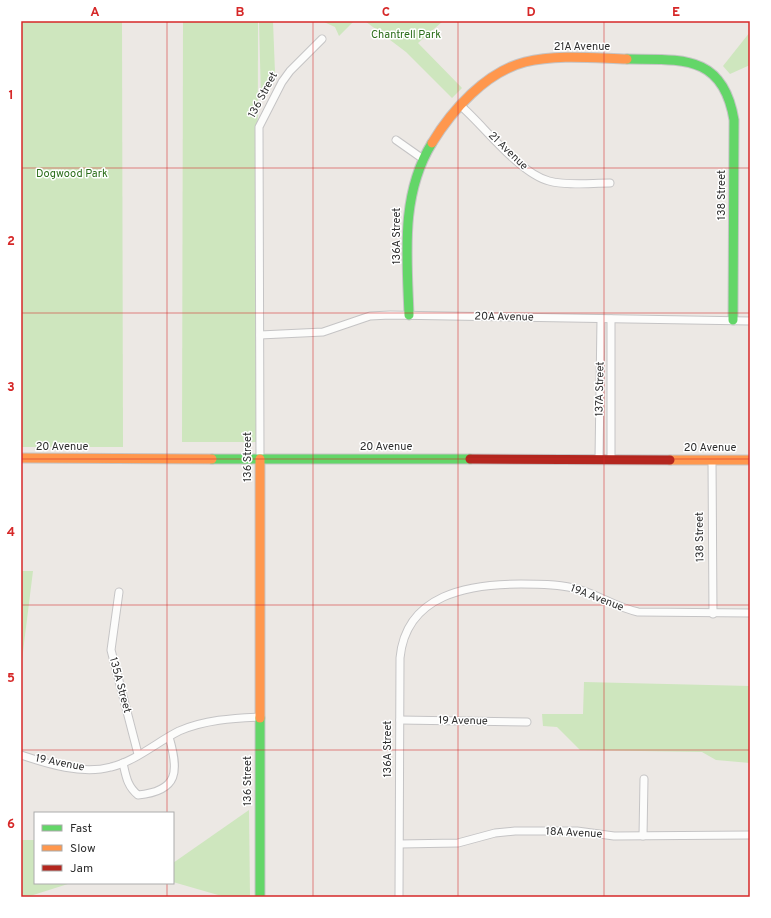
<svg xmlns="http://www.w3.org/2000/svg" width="771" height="918" font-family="Overpass,sans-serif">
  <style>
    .green { fill: #cee6be }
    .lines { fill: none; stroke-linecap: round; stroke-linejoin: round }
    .street-casing { stroke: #c5c4c5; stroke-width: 9 }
    .fast-casing { stroke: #c5c4c5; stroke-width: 11 }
    .slow-casing { stroke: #c5c4c5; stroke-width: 11 }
    .jam-casing { stroke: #c5c4c5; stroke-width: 11 }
    .street { stroke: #fcfcfb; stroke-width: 7 }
    .fast { stroke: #63d668; stroke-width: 9 }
    .slow { stroke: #ff974d; stroke-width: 9 }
    .jam { stroke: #b3261e; stroke-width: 9 }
    .grid { fill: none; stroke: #d62828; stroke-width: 1; stroke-opacity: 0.55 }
    .labels { text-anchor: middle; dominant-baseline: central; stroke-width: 3; stroke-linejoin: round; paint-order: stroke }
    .park-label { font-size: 11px; fill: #2c6e1b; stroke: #fff }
    .street-label { font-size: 11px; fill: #2e2e2e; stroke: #fff }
    .neatline { fill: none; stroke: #d62828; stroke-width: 1.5 }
    .grid-label { font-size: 13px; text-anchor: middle; font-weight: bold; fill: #d62828 }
  </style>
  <rect width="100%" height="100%" fill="#ece8e4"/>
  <g class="green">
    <polygon points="21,21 122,21 123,447 21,447"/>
    <polygon points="183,21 258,21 257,442 182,442"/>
    <polygon points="259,21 273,21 275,73 261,99"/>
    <polygon points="354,21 339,36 335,27 324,22"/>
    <polygon points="365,21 443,21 418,43 462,88 452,98 406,52"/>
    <polygon points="750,32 750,65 730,74 723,66"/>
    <polygon points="21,571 33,571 21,668"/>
    <polygon points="584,682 750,686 750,763 716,760 702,752 580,750 557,727 543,726 542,714 583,714"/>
    <polygon points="249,810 250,897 225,897 173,882 173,863"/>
    <polygon points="21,840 35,840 35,883 71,883 27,897 21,897"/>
  </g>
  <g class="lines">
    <g class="street-casing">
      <g id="street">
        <path d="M461,106C484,126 520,174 549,181C568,186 590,183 610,183"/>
        <polyline points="396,140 423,159"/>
        <polyline points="260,335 323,332 370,316 390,315 750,321"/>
        <polyline points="260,459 259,127 282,82 290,71 322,39"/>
        <polyline points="599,459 601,319"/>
        <polyline points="611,460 611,319"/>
        <polyline points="712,460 713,614"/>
        <polyline points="119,592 111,650 138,754"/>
        <polyline points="400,720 527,722"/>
        <path d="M21,755C48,764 82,775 111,767C134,762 157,742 179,731C204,720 233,718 260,717"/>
        <path d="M123,763C126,776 127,786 138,795C179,791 179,771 169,737"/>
        <polyline points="643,836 644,779"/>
        <polyline points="400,844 458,843 495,833 515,831 577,831 614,836 750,835"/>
        <path d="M399,897L400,658C406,594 469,584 521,584C539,584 556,584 573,588C596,593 615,607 638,612L750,613"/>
      </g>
    </g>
    <g class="fast-casing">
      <g id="fast">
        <path d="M627,59C680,60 723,53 734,120L733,320"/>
        <path d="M409,315C407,256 400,195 432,143"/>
        <polyline points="212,459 470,459"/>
        <polyline points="260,718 260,897"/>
      </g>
    </g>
    <g class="slow-casing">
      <g id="slow">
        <path d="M432,143C452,110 486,72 525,62C557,54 594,58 627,59"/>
        <polyline points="21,458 212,459"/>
        <polyline points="260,459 260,718"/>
        <polyline points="670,460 750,460"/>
      </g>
    </g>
    <g class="jam-casing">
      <polyline id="jam" points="470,459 670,460"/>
    </g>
    <use href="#street" class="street"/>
    <use href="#fast" class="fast"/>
    <use href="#slow" class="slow"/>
    <use href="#jam" class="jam"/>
  </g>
  <path class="grid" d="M167,21V813M313,21V897M458,21V897M604,21V897M21,168H750M21,313H750M21,459H750M21,605H750M21,750H750M167,883V897"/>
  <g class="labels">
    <g class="park-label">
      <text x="406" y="35">Chantrell Park</text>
      <text x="72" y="174">Dogwood Park</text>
    </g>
    <g class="street-label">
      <text x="582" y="47">21A Avenue</text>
      <text transform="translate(263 95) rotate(-62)">136 Street</text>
      <text transform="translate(508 151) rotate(44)">21 Avenue</text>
      <text transform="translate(722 195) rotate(-90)">138 Street</text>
      <text transform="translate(397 236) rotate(-90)">136A Street</text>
      <text transform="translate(504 317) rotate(1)">20A Avenue</text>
      <text transform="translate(600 389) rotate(-89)">137A Street</text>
      <text x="62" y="447">20 Avenue</text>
      <text x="386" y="447">20 Avenue</text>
      <text x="710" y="448">20 Avenue</text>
      <text transform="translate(248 457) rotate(-90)">136 Street</text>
      <text transform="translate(700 537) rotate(-91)">138 Street</text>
      <text transform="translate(597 598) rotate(21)">19A Avenue</text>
      <text transform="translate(120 685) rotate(75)">135A Street</text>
      <text transform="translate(463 721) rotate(1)">19 Avenue</text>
      <text transform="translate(388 749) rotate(-90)">136A Street</text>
      <text transform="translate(60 763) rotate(11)">19 Avenue</text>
      <text transform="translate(248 781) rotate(-90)">136 Street</text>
      <text transform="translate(574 833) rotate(3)">18A Avenue</text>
    </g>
  </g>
  <rect width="771" height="918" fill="none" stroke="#ffffff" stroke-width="44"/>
  <rect x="34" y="812" width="140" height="72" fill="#ffffff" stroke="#ababab"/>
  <rect x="42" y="825" width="20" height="6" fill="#63d668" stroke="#ababab"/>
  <text x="70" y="832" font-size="12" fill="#2e2e2e">Fast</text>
  <rect x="42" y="845" width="20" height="6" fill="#ff974d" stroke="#ababab"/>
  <text x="70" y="852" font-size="12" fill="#2e2e2e">Slow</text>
  <rect x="42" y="865" width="20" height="6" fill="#b3261e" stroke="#ababab"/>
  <text x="70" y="872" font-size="12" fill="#2e2e2e">Jam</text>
  <rect x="22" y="22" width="727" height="874" class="neatline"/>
  <g class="grid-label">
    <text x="95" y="16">A</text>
    <text x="240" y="16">B</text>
    <text x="386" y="16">C</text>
    <text x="531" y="16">D</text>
    <text x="676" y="16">E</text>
    <text x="11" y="99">1</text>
    <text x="11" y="245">2</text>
    <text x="11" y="391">3</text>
    <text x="11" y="536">4</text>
    <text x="11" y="682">5</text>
    <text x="11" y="828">6</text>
  </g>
</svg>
